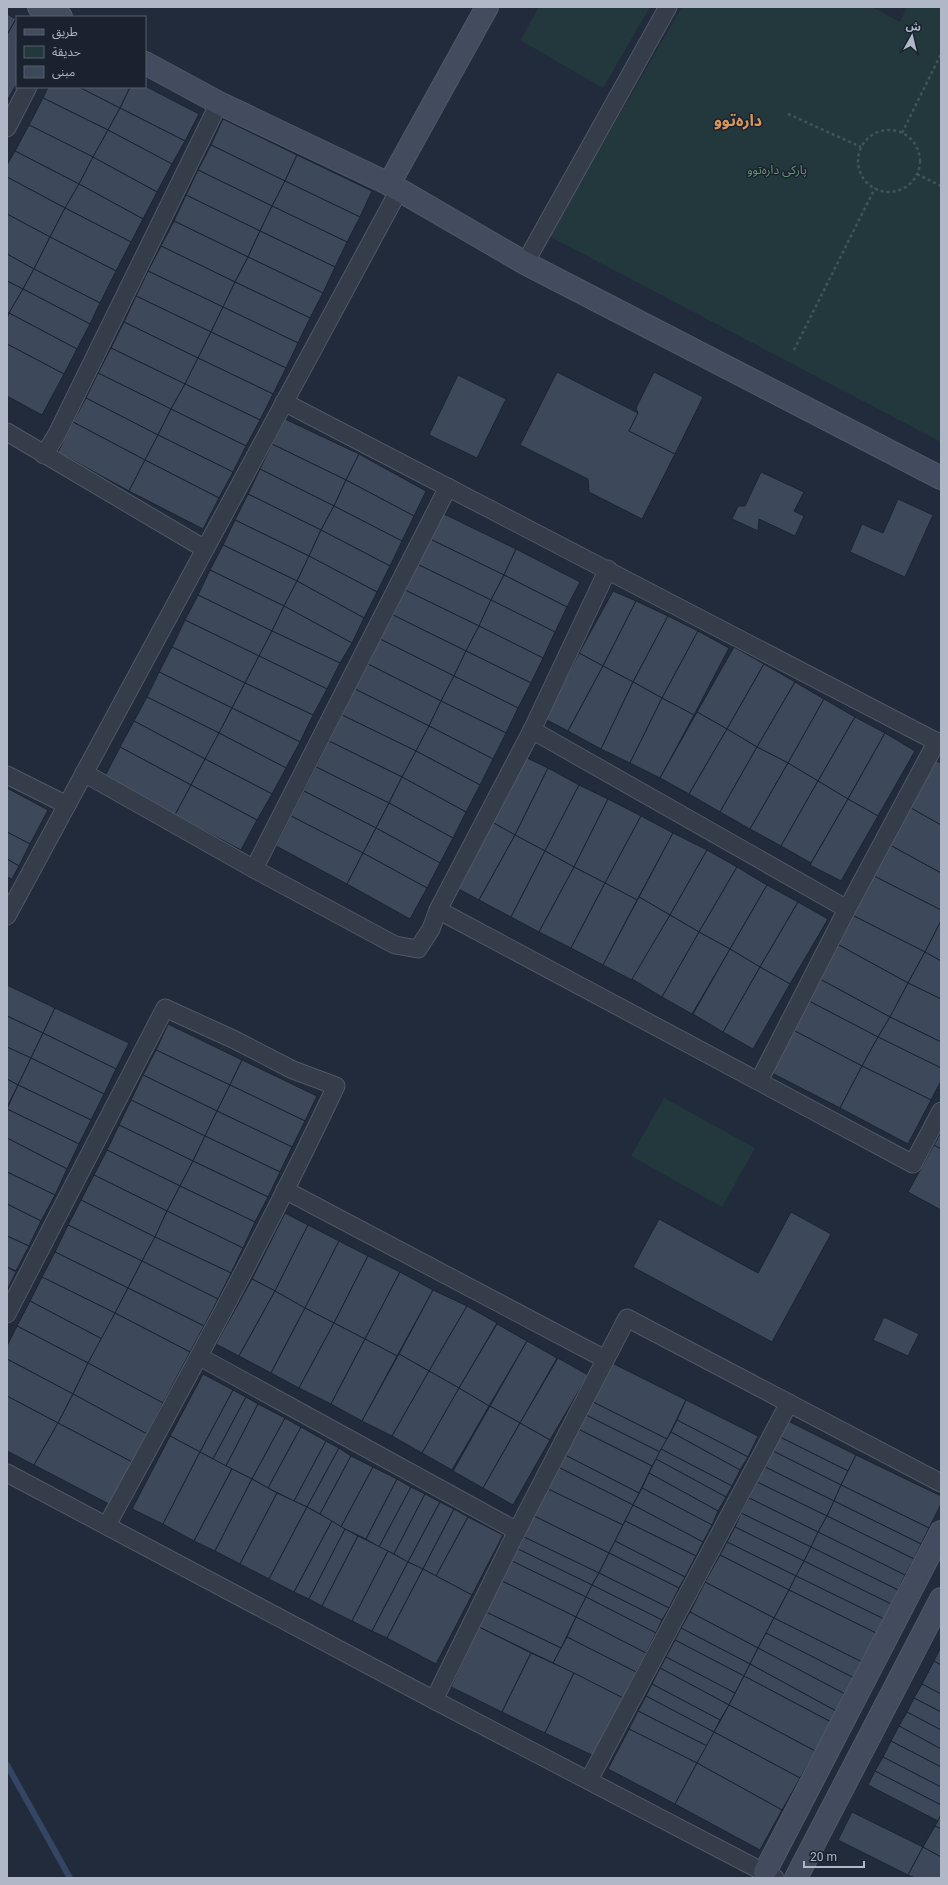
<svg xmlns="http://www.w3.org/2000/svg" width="948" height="1885" font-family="Roboto,'Noto Sans Arabic',sans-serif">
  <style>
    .green { fill: #23383c }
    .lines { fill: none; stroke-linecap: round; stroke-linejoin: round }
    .stream { stroke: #344663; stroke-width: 6 }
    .building { fill: #3d495b; stroke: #1c2432 }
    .street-casing { stroke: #505866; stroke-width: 19 }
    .secondary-casing { stroke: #505866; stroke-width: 24 }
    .path { stroke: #415559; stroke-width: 2.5; stroke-dasharray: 3 3; stroke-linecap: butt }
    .street { stroke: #353d4b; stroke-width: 17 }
    .secondary { stroke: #434c5e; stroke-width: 22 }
    .labels { text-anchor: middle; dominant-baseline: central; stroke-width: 3; stroke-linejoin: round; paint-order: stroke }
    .park-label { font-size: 12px; fill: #669974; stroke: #1a2230 }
    .district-label { font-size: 16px; font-weight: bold; fill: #d8965a; stroke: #1a2230 }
  </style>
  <rect width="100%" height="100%" fill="#212b3b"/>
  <g class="green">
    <polygon points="539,7 650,7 603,88 520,40"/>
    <polygon points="682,7 872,7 900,22 907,7 941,7 941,442 549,236"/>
    <polygon points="664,1098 755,1148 722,1207 631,1156"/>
  </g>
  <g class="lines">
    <polyline class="stream" points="7,1765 70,1878"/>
  </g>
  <g class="building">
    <polygon points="7,14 16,19 7,35"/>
    <polygon points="16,19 17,83 7,101 7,35"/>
    <polygon points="145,86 199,114 185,141 120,108 130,87 145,87"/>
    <polygon points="48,87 79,87 120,108 108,130 43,98"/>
    <polygon points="79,87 130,87 120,108"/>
    <polygon points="43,98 108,130 93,157 29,125"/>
    <polygon points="120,108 185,141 172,164 108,130"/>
    <polygon points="223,119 297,155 285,181 211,145"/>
    <polygon points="29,125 93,157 79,184 15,151"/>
    <polygon points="108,130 172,164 157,192 93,157"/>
    <polygon points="211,145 285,181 272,206 198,170"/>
    <polygon points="15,151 79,184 65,208 7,177 7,165"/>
    <polygon points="297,155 372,191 360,217 285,181"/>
    <polygon points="93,157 157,192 143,219 79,184"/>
    <polygon points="198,170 272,206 260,231 186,195"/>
    <polygon points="7,177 65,208 50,237 7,214"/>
    <polygon points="285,181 360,217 347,242 272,206"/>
    <polygon points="79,184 143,219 131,242 65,208"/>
    <polygon points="186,195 260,231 248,257 174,221"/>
    <polygon points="272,206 347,242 335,267 260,231"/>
    <polygon points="65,208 131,242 116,271 50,237"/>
    <polygon points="7,214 50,237 34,269 7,254"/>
    <polygon points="174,221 248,257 235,282 161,246"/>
    <polygon points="260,231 335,267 323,293 248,257"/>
    <polygon points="50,237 116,271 100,303 34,269"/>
    <polygon points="161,246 235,282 223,307 148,271"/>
    <polygon points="7,254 34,269 23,289 7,281"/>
    <polygon points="248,257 323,293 310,318 235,282"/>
    <polygon points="34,269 100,303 90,324 23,289"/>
    <polygon points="148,271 223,307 211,332 136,296"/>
    <polygon points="7,281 23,289 9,313 7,312"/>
    <polygon points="235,282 310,318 298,343 223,307"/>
    <polygon points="23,289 90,324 77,349 9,313"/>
    <polygon points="136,296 211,332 198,358 124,322"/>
    <polygon points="223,307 298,343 286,368 211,332"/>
    <polygon points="9,313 77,349 64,374 7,344 7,318"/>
    <polygon points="124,322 198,358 185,384 111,348"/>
    <polygon points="211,332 286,368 273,394 198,358"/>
    <polygon points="7,344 64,374 42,415 7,396"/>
    <polygon points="111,348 185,384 171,409 98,373"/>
    <polygon points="198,358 273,394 260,420 185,384"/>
    <polygon points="557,372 638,413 629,431 675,454 642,519 589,492 588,479 520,445"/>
    <polygon points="654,372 703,397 675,454 629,431 638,413 636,408"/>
    <polygon points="98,373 171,409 158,435 86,398"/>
    <polygon points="458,375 506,399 477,458 429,435"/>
    <polygon points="185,384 260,420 246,446 171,409"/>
    <polygon points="86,398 158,435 145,460 73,422"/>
    <polygon points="171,409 246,446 233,472 158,435"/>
    <polygon points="285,419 359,454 346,480 272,444"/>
    <polygon points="73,422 145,460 129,491 58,452"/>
    <polygon points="158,435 233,472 219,498 145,460"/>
    <polygon points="272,444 346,480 334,506 260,469"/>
    <polygon points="359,454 426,491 414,516 346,480"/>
    <polygon points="145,460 219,498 203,529 129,491"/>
    <polygon points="260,469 334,506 321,530 248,494"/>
    <polygon points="761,472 804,492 794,511 804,516 795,536 759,519 758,531 732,519 738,506 745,506"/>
    <polygon points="346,480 414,516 402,541 334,506"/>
    <polygon points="248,494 321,530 309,556 235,520"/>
    <polygon points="898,499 933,515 905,577 850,552 862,524 883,533"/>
    <polygon points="334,506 402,541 390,566 321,530"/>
    <polygon points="442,513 516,549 504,575 430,539"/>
    <polygon points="235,520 309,556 297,581 223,545"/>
    <polygon points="321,530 390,566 377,592 309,556"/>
    <polygon points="430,539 504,575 491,600 417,564"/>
    <polygon points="223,545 297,581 284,606 210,570"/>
    <polygon points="516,549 580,582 567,607 504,575"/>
    <polygon points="309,556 377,592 364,618 297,581"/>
    <polygon points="417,564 491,600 479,626 405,590"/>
    <polygon points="210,570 284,606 272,631 198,595"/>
    <polygon points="504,575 567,607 555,632 491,600"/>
    <polygon points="297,581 364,618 352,643 284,606"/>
    <polygon points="405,590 479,626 466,651 393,615"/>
    <polygon points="613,591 636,601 603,666 579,653"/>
    <polygon points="198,595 272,631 259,656 185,620"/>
    <polygon points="491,600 555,632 543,658 479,626"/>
    <polygon points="636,601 668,616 633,682 603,666"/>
    <polygon points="284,606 352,643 340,663 272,631"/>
    <polygon points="393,615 466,651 454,676 380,639"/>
    <polygon points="668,616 698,631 662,698 633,682"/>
    <polygon points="185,620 259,656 245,683 172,647"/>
    <polygon points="479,626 543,658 531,683 466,651"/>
    <polygon points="272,631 340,663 327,689 259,656"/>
    <polygon points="698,631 729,648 694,715 662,698"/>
    <polygon points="380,639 454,676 441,701 368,664"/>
    <polygon points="172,647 245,683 232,708 159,672"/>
    <polygon points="734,647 764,664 727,729 697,712"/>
    <polygon points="466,651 531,683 518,708 454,676"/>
    <polygon points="579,653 603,666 568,731 545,719"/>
    <polygon points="259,656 327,689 313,715 245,683"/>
    <polygon points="368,664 441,701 429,726 355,689"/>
    <polygon points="764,664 795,682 757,747 727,729"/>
    <polygon points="603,666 633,682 601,749 568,731"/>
    <polygon points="159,672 232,708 219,733 147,697"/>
    <polygon points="454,676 518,708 506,733 441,701"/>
    <polygon points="633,682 662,698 630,763 601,749"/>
    <polygon points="795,682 824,699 788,763 757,747"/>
    <polygon points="245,683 313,715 300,742 232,708"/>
    <polygon points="355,689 429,726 416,751 342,715"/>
    <polygon points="147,697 219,733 205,759 134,721"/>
    <polygon points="662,698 694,715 660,778 630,763"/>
    <polygon points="824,699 855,717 818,781 788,763"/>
    <polygon points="441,701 506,733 493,759 429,726"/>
    <polygon points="232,708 300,742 286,768 219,733"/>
    <polygon points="697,712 727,729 689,794 660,778"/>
    <polygon points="342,715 416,751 402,777 329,741"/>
    <polygon points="855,717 885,733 848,799 818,781"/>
    <polygon points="134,721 205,759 191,785 120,747"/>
    <polygon points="429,726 493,759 480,785 416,751"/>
    <polygon points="727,729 757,747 720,812 689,794"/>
    <polygon points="219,733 286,768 272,794 205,759"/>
    <polygon points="885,733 915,751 878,816 848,799"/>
    <polygon points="329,741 402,777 389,803 316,767"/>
    <polygon points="120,747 191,785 175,815 105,776"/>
    <polygon points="757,747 788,763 750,829 720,812"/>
    <polygon points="416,751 480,785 466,812 402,777"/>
    <polygon points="525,757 548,768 515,835 492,822"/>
    <polygon points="205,759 272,794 257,820 191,785"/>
    <polygon points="935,760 941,763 941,825 909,807"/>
    <polygon points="788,763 818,781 781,846 750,829"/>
    <polygon points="316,767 389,803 376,828 304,791"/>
    <polygon points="548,768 579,785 545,851 515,835"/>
    <polygon points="402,777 466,812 453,838 389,803"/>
    <polygon points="818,781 848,799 811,863 781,846"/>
    <polygon points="191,785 257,820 241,850 175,815"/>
    <polygon points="579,785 608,799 574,867 545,851"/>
    <polygon points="7,788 48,810 30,844 7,832"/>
    <polygon points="304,791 376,828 363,853 291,816"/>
    <polygon points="608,799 641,816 605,883 574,867"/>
    <polygon points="848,799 878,816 841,881 810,865"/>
    <polygon points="389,803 453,838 440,863 376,828"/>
    <polygon points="909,807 941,825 941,873 888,844"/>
    <polygon points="291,816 363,853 347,884 276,846"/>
    <polygon points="641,816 673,833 637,900 605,883"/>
    <polygon points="492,822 515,835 479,900 457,888"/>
    <polygon points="376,828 440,863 427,888 363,853"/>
    <polygon points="7,832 30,844 19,866 7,859"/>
    <polygon points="673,833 707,850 670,915 639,897"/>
    <polygon points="515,835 545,851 511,917 479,900"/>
    <polygon points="888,844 941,873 941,910 872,875"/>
    <polygon points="707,850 737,867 699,932 670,915"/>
    <polygon points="545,851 574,867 539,932 511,917"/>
    <polygon points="363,853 427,888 410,919 347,884"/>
    <polygon points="7,859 19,866 12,879 7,877"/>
    <polygon points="574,867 605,883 571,948 539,932"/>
    <polygon points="737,867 767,885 730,949 699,932"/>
    <polygon points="872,875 941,910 941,921 925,952 852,915"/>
    <polygon points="605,883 637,900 603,965 571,948"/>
    <polygon points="767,885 798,902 760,967 730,949"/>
    <polygon points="639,897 670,915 632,980 603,965"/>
    <polygon points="798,902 828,919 790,984 760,967"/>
    <polygon points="670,915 699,932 662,997 632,979"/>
    <polygon points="852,915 925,952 908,983 837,944"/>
    <polygon points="941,921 941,961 925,952"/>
    <polygon points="699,932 730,949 692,1014 662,997"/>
    <polygon points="837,944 908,983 890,1017 818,978"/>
    <polygon points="730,949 760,967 723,1032 693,1014"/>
    <polygon points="925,952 941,961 941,999 908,983"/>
    <polygon points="760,967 790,984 753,1049 723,1032"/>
    <polygon points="818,978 890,1017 878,1037 807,1000"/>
    <polygon points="908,983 941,999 941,1042 890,1017"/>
    <polygon points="7,985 55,1008 43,1033 7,1016"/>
    <polygon points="807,1000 878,1037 862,1066 791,1029"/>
    <polygon points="55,1008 129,1043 116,1069 43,1033"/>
    <polygon points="7,1016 43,1033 31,1058 7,1047"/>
    <polygon points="890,1017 941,1042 941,1068 878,1037"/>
    <polygon points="168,1024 242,1060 230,1085 156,1050"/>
    <polygon points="791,1029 862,1066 840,1108 770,1072"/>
    <polygon points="43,1033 116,1069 104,1094 31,1058"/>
    <polygon points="878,1037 941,1068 941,1081 931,1100 862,1066"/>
    <polygon points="7,1047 31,1058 18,1085 7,1079"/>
    <polygon points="156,1050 230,1085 217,1111 143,1075"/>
    <polygon points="31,1058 104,1094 91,1120 18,1085"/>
    <polygon points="242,1060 317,1096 305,1121 230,1085"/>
    <polygon points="862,1066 931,1100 908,1144 840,1108"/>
    <polygon points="143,1075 217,1111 205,1136 131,1100"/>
    <polygon points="7,1079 18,1085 7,1107"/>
    <polygon points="18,1085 91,1120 79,1144 7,1109"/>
    <polygon points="230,1085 305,1121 292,1147 217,1111"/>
    <polygon points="131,1100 205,1136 193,1161 119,1125"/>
    <polygon points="7,1109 79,1144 67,1169 7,1138"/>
    <polygon points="217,1111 292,1147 280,1172 205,1136"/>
    <polygon points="119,1125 193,1161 180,1186 107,1150"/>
    <polygon points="941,1132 941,1149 934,1145"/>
    <polygon points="205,1136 280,1172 268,1197 193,1161"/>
    <polygon points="7,1138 67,1169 55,1195 7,1172"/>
    <polygon points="934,1145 941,1149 941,1210 908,1192"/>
    <polygon points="107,1150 180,1186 167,1211 94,1175"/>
    <polygon points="193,1161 268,1197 255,1222 180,1186"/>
    <polygon points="7,1172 55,1195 41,1221 7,1204"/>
    <polygon points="94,1175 167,1211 155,1237 81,1200"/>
    <polygon points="180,1186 255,1222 243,1248 167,1211"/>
    <polygon points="81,1200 155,1237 142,1261 68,1225"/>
    <polygon points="7,1204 41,1221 29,1246 7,1236"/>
    <polygon points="167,1211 243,1248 231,1273 155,1237"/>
    <polygon points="791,1212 831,1234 772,1342 633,1267 659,1219 758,1273"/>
    <polygon points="285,1213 308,1225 275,1291 252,1279"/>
    <polygon points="68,1225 142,1261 128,1288 55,1252"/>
    <polygon points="308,1225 339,1241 305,1308 275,1291"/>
    <polygon points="7,1236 29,1246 16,1271 7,1267"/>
    <polygon points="155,1237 231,1273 218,1299 142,1261"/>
    <polygon points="339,1241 368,1256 334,1323 305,1308"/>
    <polygon points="55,1252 128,1288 115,1313 42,1277"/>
    <polygon points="368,1256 400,1272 365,1339 334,1323"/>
    <polygon points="142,1261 218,1299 204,1326 128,1288"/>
    <polygon points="7,1267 16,1272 7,1290"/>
    <polygon points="400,1272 433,1290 397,1356 365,1339"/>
    <polygon points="42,1277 115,1313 102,1339 30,1301"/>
    <polygon points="252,1279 275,1291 239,1356 216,1344"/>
    <polygon points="128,1288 204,1326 190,1352 115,1313"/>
    <polygon points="433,1290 467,1306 429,1371 399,1354"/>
    <polygon points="275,1291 305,1308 271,1373 239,1356"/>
    <polygon points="30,1301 102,1339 88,1363 17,1326"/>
    <polygon points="467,1306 497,1323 459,1388 429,1371"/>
    <polygon points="305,1308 334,1323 299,1388 271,1373"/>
    <polygon points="115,1313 190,1352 163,1403 88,1363"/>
    <polygon points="884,1317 919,1334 908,1356 873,1340"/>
    <polygon points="334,1323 365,1339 331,1404 299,1388"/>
    <polygon points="497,1324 527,1341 489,1406 459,1388"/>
    <polygon points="17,1326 88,1363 73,1394 7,1359 7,1346"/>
    <polygon points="365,1339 397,1356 362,1421 331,1404"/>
    <polygon points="527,1341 557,1358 520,1423 490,1406"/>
    <polygon points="399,1354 429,1371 392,1436 362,1421"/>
    <polygon points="558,1358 588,1375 550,1440 520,1423"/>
    <polygon points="7,1359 73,1394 58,1423 7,1396"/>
    <polygon points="88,1363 163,1403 147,1434 73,1394"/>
    <polygon points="612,1363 686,1400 667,1439 593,1402"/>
    <polygon points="429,1371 459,1388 422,1453 392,1436"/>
    <polygon points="203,1374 233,1390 200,1452 170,1436"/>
    <polygon points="459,1388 489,1406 452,1470 422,1453"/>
    <polygon points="233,1390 246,1397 213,1459 200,1452"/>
    <polygon points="73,1394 147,1434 132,1462 58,1423"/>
    <polygon points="7,1396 58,1423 34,1465 7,1451"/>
    <polygon points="246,1397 258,1404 226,1466 213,1459"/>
    <polygon points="686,1400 758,1436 748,1457 677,1420"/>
    <polygon points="593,1402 667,1439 660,1452 586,1415"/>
    <polygon points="258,1404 285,1418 252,1479 226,1466"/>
    <polygon points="490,1406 520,1423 483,1488 453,1471"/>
    <polygon points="586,1415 660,1452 652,1466 578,1429"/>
    <polygon points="285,1418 301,1427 268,1488 252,1479"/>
    <polygon points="677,1420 748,1457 740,1470 671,1432"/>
    <polygon points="788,1421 856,1455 848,1471 780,1437"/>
    <polygon points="58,1423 132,1462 109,1504 34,1465"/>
    <polygon points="520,1423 550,1440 513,1505 483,1488"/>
    <polygon points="301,1427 326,1441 294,1501 268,1488"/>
    <polygon points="578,1429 652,1466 639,1493 565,1455"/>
    <polygon points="671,1432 740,1470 732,1486 661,1449"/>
    <polygon points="170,1436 200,1452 163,1524 132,1509"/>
    <polygon points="780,1437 848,1471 841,1485 773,1451"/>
    <polygon points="326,1441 339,1448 307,1507 294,1501"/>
    <polygon points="339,1448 351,1456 320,1514 307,1507"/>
    <polygon points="661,1449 732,1486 726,1497 656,1459"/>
    <polygon points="773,1451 841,1485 834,1501 765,1467"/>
    <polygon points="200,1452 232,1469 194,1541 163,1524"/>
    <polygon points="565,1455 639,1493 633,1505 558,1467"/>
    <polygon points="856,1455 941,1496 941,1504 929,1528 841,1485"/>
    <polygon points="351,1456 373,1467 341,1527 320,1514"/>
    <polygon points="656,1459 726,1497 718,1511 649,1473"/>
    <polygon points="373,1467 397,1479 366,1539 341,1527"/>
    <polygon points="558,1467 633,1505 623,1525 548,1489"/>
    <polygon points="765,1467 834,1501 827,1516 757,1482"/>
    <polygon points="232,1469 252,1479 215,1551 194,1541"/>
    <polygon points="649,1473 718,1511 712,1525 642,1488"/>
    <polygon points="252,1479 277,1493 240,1564 215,1551"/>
    <polygon points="397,1479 411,1487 379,1547 366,1539"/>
    <polygon points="757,1482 827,1516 818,1532 749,1498"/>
    <polygon points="841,1485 929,1528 921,1544 834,1501"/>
    <polygon points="411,1487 425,1494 394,1554 379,1547"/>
    <polygon points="642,1488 712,1525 703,1542 633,1505"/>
    <polygon points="548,1489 623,1525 609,1553 534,1516"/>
    <polygon points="277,1493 307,1507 269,1579 240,1564"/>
    <polygon points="425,1494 440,1502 408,1562 394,1554"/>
    <polygon points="749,1498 818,1532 811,1547 741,1513"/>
    <polygon points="834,1501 921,1544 914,1559 827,1516"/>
    <polygon points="440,1502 454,1509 423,1569 408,1562"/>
    <polygon points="633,1505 703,1542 696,1556 625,1521"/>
    <polygon points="307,1507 332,1521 294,1592 269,1579"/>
    <polygon points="454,1509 468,1517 436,1576 423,1569"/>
    <polygon points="741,1513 811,1547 804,1561 735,1527"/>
    <polygon points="534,1516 609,1553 599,1573 524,1537"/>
    <polygon points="827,1516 914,1559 905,1575 818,1532"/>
    <polygon points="468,1517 503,1535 472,1595 436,1576"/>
    <polygon points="332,1521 345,1529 309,1599 294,1592"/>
    <polygon points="625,1521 696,1556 685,1577 615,1541"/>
    <polygon points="735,1527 804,1561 796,1576 727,1542"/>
    <polygon points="345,1529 358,1536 322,1606 309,1599"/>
    <polygon points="818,1532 905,1575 898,1590 811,1547"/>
    <polygon points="358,1536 388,1551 352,1621 322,1606"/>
    <polygon points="524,1537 599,1573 592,1585 518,1549"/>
    <polygon points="615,1541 685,1577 679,1588 609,1553"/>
    <polygon points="727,1542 796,1576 789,1590 720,1555"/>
    <polygon points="811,1547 898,1590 891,1604 804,1561"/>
    <polygon points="518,1549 592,1585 586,1597 512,1561"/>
    <polygon points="388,1551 408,1562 372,1631 352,1621"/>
    <polygon points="609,1553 679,1588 669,1608 599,1573"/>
    <polygon points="720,1555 789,1590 774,1618 705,1582"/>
    <polygon points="512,1561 586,1597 576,1617 502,1581"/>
    <polygon points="804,1561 891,1604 884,1619 796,1576"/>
    <polygon points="408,1562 423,1569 387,1638 372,1631"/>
    <polygon points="423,1569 472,1595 436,1664 387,1638"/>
    <polygon points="599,1573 669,1608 662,1620 592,1585"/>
    <polygon points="796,1576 884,1619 876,1633 789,1590"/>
    <polygon points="502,1581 576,1617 561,1648 486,1612"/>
    <polygon points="705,1582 774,1618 758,1648 690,1612"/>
    <polygon points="592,1585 662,1620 656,1633 586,1597"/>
    <polygon points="789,1590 876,1633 862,1662 774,1618"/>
    <polygon points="586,1597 656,1633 646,1653 576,1617"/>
    <polygon points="486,1612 561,1648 553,1663 479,1627"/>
    <polygon points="690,1612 758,1648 750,1664 681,1628"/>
    <polygon points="576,1617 646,1653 636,1672 567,1637"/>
    <polygon points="774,1618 862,1662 854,1678 766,1633"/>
    <polygon points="479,1627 531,1653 502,1712 451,1687"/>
    <polygon points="681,1628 750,1664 744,1676 675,1640"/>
    <polygon points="766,1633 854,1678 845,1694 758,1648"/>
    <polygon points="567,1637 636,1672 623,1698 553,1663"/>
    <polygon points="675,1640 744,1676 735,1693 666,1657"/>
    <polygon points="941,1647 941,1665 934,1661"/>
    <polygon points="758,1648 845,1694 836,1711 750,1664"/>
    <polygon points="531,1653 574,1673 545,1733 502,1712"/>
    <polygon points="666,1657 735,1693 729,1705 660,1668"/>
    <polygon points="934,1661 941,1665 941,1694 922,1684"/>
    <polygon points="750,1664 836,1711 831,1722 744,1676"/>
    <polygon points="660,1668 729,1705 720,1720 652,1684"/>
    <polygon points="574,1673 623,1698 594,1756 545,1733"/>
    <polygon points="744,1676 831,1722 815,1751 729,1705"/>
    <polygon points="652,1684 720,1720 714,1732 646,1696"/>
    <polygon points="922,1684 941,1694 941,1712 914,1698"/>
    <polygon points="646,1696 714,1732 707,1746 638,1711"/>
    <polygon points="914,1698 941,1712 941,1730 907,1712"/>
    <polygon points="729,1705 815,1751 800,1778 714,1732"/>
    <polygon points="638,1711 707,1746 697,1763 629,1729"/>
    <polygon points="907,1712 941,1730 941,1749 899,1726"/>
    <polygon points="899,1726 941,1749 941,1767 891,1741"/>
    <polygon points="629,1729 697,1763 675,1804 608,1769"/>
    <polygon points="714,1732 800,1778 782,1810 697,1763"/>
    <polygon points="891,1741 941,1767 941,1787 883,1757"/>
    <polygon points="883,1757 941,1787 941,1805 875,1771"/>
    <polygon points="697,1763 782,1810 760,1850 675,1804"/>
    <polygon points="875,1771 941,1805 941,1815 938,1821 868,1785"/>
    <polygon points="852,1812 923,1847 908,1875 838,1840"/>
    <polygon points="941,1815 941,1829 935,1826"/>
    <polygon points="935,1826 941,1829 941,1857 923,1847"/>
    <polygon points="923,1847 941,1857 941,1878 915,1878 908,1875"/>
  </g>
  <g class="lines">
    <g class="street-casing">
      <g id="street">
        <polyline points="7,128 28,87"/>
        <polyline points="525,263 668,7"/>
        <polyline points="284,402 941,744"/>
        <polyline points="7,432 205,549"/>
        <polyline points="44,455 57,434 219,103"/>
        <polyline points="532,730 847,909"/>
        <polyline points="84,773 254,869 395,945 418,949 431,929 438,910 532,730 608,569"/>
        <polyline points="7,775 67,805"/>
        <polyline points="254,869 448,487"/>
        <polyline points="438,910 913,1164 941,1111"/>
        <polyline points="7,916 399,190"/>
        <polyline points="759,1081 847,909 937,741"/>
        <polyline points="285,1190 605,1359"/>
        <path d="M7,1314L165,1008L235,1040L293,1070L336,1086C266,1235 186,1381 107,1525"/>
        <polyline points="200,1357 517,1531"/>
        <polyline points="7,1473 434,1700 775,1878"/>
        <polyline points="434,1700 517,1531 627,1318 941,1483"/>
        <polyline points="589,1780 789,1403"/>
      </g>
    </g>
    <g class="secondary-casing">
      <g id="secondary">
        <polyline points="39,7 61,17"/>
        <polyline points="145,63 219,103 389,184 525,263 941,478"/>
        <polyline points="389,184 487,7"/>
        <polyline points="765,1872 941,1532"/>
        <polyline points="796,1878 941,1599"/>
      </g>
    </g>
    <g class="path">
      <polyline points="788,114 861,147"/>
      <circle cx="889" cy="161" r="31"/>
      <polyline points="902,133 941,54"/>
      <polyline points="917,174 941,186"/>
      <polyline points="794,350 875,188"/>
    </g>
    <use href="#street" class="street"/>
    <use href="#secondary" class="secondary"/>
  </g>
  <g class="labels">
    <g class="park-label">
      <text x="777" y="170">پارکی دارەتوو</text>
    </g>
    <g class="district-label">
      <text x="738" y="120">دارەتوو</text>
    </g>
  </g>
  <rect width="948" height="1885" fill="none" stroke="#b0b8c7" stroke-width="16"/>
  <rect x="16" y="16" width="130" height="72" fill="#1a2230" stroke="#565e6c"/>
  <rect x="24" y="29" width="20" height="6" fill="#434c5e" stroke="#565e6c"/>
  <text x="52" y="36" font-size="12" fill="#b0b8c7">طريق</text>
  <rect x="24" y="46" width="20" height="12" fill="#23383c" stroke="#565e6c"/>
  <text x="52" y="56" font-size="12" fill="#b0b8c7">حديقة</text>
  <rect x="24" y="66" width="20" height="12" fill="#3d495b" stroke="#565e6c"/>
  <text x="52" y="76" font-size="12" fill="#b0b8c7">مبنى</text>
  <g transform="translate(912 36) rotate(8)" stroke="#1a2230" stroke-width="3" paint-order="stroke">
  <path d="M0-3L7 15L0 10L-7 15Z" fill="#b0b8c7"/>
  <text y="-6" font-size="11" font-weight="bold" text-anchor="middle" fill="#b0b8c7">ش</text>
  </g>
  <path d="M804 1861v6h60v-6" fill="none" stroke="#b0b8c7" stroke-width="2"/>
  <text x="810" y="1861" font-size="12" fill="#b0b8c7" stroke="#1a2230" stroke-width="3" paint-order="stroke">20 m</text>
</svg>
